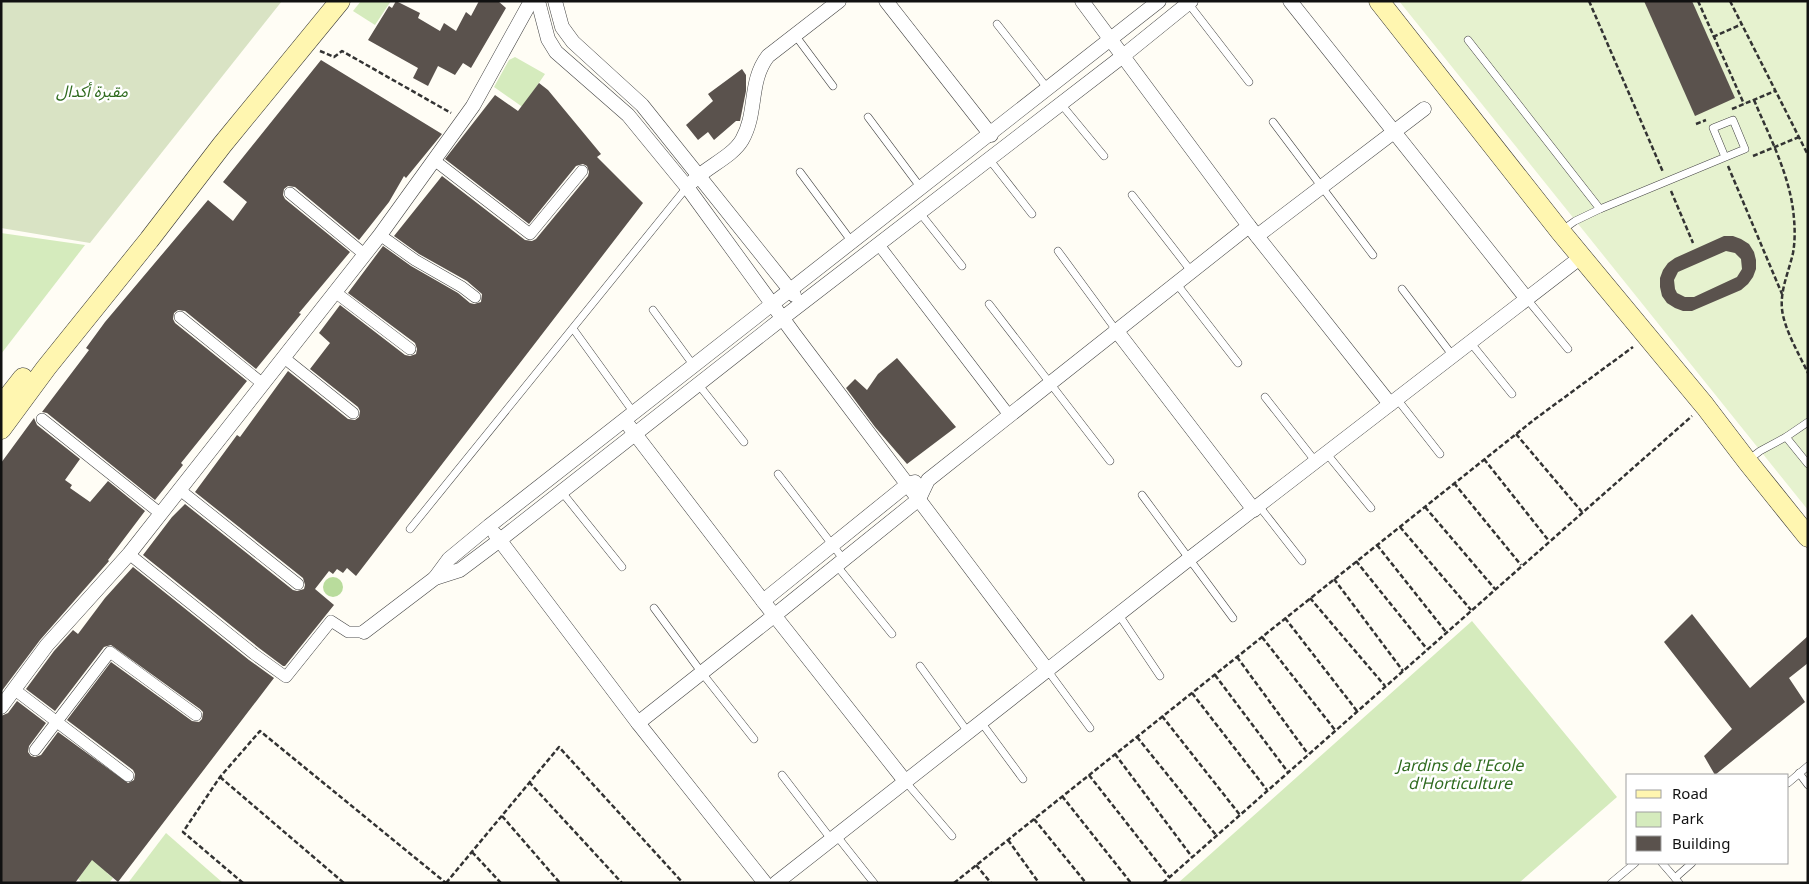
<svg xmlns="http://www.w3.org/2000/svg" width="1809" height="884" font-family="Georgia,'Noto Sans Arabic',serif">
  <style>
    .green { fill: #d5ebbd }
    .forest { fill: #b9dc9c }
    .cemetery { fill: #d9e3c4 }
    .pitch { fill: #e6f2cf }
    .building { fill: #5a524d; fill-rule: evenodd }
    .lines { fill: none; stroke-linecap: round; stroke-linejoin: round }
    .service-casing { stroke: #444; stroke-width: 8 }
    .pedestrian-casing { stroke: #444; stroke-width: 12 }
    .minor-casing { stroke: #444; stroke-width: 15 }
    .secondary-casing { stroke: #333; stroke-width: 21 }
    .path { stroke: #333; stroke-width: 2.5; stroke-dasharray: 5 2.5; stroke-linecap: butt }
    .service { stroke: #fff; stroke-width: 7 }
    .pedestrian { stroke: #fff; stroke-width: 11 }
    .minor { stroke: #fff; stroke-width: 14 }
    .secondary { stroke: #fff6b0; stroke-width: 20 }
    .labels { text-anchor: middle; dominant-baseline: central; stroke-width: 5; stroke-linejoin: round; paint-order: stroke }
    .park-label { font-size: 16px; font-style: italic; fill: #2f6b1f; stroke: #fff }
  </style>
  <rect width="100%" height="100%" fill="#fffdf5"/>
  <g class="green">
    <polygon points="361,1 391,1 375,25 353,11"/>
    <polygon points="515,57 545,74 530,96 531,113 494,87 509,60"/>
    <polygon points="1,233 85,245 1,354"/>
    <polygon points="1472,621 1617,797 1519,883 1178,883"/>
    <polygon points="166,833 223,883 128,883"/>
    <polygon points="95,855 114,863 107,873 113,878 109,883 83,883 78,879"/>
  </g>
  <circle class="forest" cx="333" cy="587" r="10"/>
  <polygon class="cemetery" points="1,1 282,1 90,243 1,228"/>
  <polygon class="pitch" points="1399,1 1808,1 1808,510"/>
  <g class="building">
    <polygon points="396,1 420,13 418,18 440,31 444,23 456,31 466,12 471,16 479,1 498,1 506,8 471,68 463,63 455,75 438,66 428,86 413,78 418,68 368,40 389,6 392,8"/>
    <polygon points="1644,1 1692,1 1735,98 1695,116"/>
    <polygon points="321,60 442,134 406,178 404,176 389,202 359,240 295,187 288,186 284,189 283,195 285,199 350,252 299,313 301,314 256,369 185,311 178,310 174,313 173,319 175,323 247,381 181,463 183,465 155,500 47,413 42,412 89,350 86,348 105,322 208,200 233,221 247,202 223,182"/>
    <polygon points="742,69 746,75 746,91 740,121 736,121 714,140 708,132 698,140 686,125 713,101 708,94"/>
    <polygon points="539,83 548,90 601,154 597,157 643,203 356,576 347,568 343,573 337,569 333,574 329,571 315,589 334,605 285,666 283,666 259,648 143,555 172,517 185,504 293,590 297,591 304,589 305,585 303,578 195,492 237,435 240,437 288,371 348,419 355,420 359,417 360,411 358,407 310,369 330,343 319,333 340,305 405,355 410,356 416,354 417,349 415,343 348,293 383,246 411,266 458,293 470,303 474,304 481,302 482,294 467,281 419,254 394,236 442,176 525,240 532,241 536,239 588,176 589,172 587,166 583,164 576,166 529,224 445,159 495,95 518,111"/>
    <path d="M1724,236H1733L1741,239L1749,244L1754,252L1756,260V269L1753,277L1748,284L1741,290L1692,311H1683L1675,308L1667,303L1662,296L1660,287V278L1663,270L1668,263L1675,258ZM1726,251L1735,253L1741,259L1742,269L1737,277L1694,297H1685L1677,293L1675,289L1674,280L1678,272Z"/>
    <polygon points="897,358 956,427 907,464 875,427 846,388 855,379 867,390 878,374"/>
    <polygon points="34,418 37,425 80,459 65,480 72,485 70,488 90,502 108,481 145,511 108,560 109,561 40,640 1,692 1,463"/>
    <polygon points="133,567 249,660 274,678 118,882 92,860 75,883 1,883 1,716 8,713 17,701 46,723 29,746 28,752 31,756 35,757 41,755 58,732 128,783 134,780 135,774 133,770 67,720 111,662 192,721 199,722 202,719 203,712 200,709 111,645 104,647 55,711 26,689 54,651 73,630 78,634 105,598"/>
    <polygon points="1692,614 1750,688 1808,636 1808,663 1789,678 1805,702 1715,775 1704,756 1732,729 1664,642"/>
  </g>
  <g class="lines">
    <g class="service-casing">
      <g id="service">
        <polyline points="1188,3 1249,82"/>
        <polyline points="997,24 1048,89"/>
        <polyline points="795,35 833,86"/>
        <path d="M1468,40L1600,209C1648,189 1697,169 1745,149L1733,120L1713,128L1725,157"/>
        <polyline points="1061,104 1104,156"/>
        <polyline points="868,117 921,188"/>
        <polyline points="1273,122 1373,255"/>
        <polyline points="989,159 1032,214"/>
        <polyline points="800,172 852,242"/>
        <polyline points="1132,195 1191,271"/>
        <polyline points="920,213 962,266"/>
        <polyline points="1561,231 1575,221 1600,209"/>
        <polyline points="1058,251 1116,330"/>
        <polyline points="1176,283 1238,363"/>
        <polyline points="1402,289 1453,356"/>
        <polyline points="1527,299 1568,349"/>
        <polyline points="989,304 1110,461"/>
        <polyline points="653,310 694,366"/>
        <polyline points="574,330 634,413"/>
        <polyline points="1470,342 1512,394"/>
        <polyline points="698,384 744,442"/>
        <polyline points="1265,397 1316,462"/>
        <polyline points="1397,399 1440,454"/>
        <polyline points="1786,437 1808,464"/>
        <polyline points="1327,454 1371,508"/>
        <polyline points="1747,461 1760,451 1786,437 1808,422"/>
        <polyline points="778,474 844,560"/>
        <polyline points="561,491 622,567"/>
        <polyline points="1142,495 1233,618"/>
        <polyline points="1259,506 1302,561"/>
        <polyline points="410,529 687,187"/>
        <polyline points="837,566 892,634"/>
        <polyline points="654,608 702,673 754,739"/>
        <polyline points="1119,615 1160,676"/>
        <polyline points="920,666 968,732"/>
        <polyline points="1048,671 1090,728"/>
        <polyline points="981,722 1023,779"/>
        <polyline points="1799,773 1808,785"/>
        <polyline points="782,775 831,839"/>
        <polyline points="905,781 952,836"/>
        <polyline points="1788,783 1808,766"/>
        <polyline points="836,835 874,883"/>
        <polyline points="1662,863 1675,878"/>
        <polyline points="1611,883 1635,863"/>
        <polyline points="1679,883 1675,878 1692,863"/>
      </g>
    </g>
    <g class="pedestrian-casing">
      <g id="pedestrian">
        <polyline points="434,160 530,234 582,171"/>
        <polyline points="290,193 364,254"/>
        <polyline points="380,235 415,260 462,287 475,297"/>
        <polyline points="879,245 1009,415"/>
        <polyline points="335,292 410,349"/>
        <polyline points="180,317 263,384"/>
        <polyline points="283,357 353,413"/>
        <polyline points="42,419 161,514"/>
        <polyline points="180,490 298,584"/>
        <polyline points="129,554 254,654 286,677 331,621 348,632 364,632"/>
        <polyline points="15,690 128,776"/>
        <polyline points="35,750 110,652 196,715"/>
      </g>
    </g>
    <g class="minor-casing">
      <g id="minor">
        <polyline points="538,1 548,39 556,52 628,115 687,187 794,334 1048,671"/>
        <polyline points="555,1 562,27 573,42 642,105 794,295"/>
        <polyline points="886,1 991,135"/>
        <polyline points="1082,1 1249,226 1390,404"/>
        <polyline points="1290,1 1527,299"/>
        <path d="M692,182C706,167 732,157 742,140C758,112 748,82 768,56L839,1"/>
        <polyline points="1257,236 1424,109"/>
        <polyline points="1116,330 1254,510"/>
        <polyline points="629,426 763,601 905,781"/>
        <polyline points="495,534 638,723 765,883"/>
        <polyline points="435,578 449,559 489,526 1159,1"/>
        <polyline points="763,601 908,484 915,482"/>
        <polyline points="364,632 435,578 460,570 500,540 784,317 1123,56 1191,1"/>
        <polyline points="1,707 47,645 129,554 380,235 473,106 531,1"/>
        <polyline points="638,723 775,615 919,499 928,480 1249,226"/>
        <polyline points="776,883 1189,559 1581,257"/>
      </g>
    </g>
    <g class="secondary-casing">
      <g id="secondary">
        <polyline points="1379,1 1560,231 1705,406 1747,461 1808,537"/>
        <polyline points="1,406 23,378"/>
        <polyline points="1,429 46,368 149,240 222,145 340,1"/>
      </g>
    </g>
    <g class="path">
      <polyline points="1589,1 1663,172"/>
      <polyline points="1698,1 1744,104"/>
      <polyline points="1730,1 1808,155"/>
      <polyline points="1713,37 1742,24"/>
      <polyline points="320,51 334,57 342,51 451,113"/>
      <path d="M1754,100C1770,138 1791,177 1794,219C1795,230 1795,242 1793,253C1789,271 1780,290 1782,309C1784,329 1799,354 1808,373"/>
      <polyline points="1732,109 1775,91"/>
      <polyline points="1696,124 1706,120"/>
      <polyline points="1753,156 1799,137"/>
      <polyline points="1728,166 1782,294"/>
      <polyline points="1671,191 1693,243"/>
      <polyline points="1516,434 1582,512"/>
      <polyline points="1484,459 1549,541"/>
      <polyline points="1454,483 1521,565"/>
      <polyline points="1425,507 1495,589"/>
      <polyline points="1400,527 1471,610"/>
      <polyline points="1377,545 1446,632"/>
      <polyline points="1356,561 1427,649"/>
      <polyline points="1334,579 1403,671"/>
      <polyline points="1310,598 1385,686"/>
      <polyline points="1285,618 1357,711"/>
      <polyline points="1262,637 1335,730"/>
      <polyline points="1237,657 1308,754"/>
      <polyline points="1215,675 1288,772"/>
      <polyline points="1192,693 1267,790"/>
      <polyline points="1162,716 1240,815"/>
      <polyline points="1137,737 1216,835"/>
      <polyline points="1115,754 1192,857"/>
      <polyline points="1089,775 1169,877"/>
      <polyline points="220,777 344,883"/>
      <polyline points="529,782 622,883"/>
      <polyline points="1062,796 1131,883"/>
      <polyline points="502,816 560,883"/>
      <polyline points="1034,819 1086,883"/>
      <polyline points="1008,840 1039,883"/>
      <polyline points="472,852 501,883"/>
      <polyline points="976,865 991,883"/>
      <polyline points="243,883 183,832 220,777 260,731 446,883"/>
      <polyline points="446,883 559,747 683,883"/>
      <polyline points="954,883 1535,419 1633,347"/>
      <polyline points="1163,883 1692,416"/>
    </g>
    <use href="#service" class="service"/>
    <use href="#pedestrian" class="pedestrian"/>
    <use href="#minor" class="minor"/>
    <use href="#secondary" class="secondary"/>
  </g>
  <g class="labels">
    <g class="park-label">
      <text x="92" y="92">مقبرة أكدال</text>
      <text x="1460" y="766">Jardins de I'Ecole<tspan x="1460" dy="18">d'Horticulture</tspan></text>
    </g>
  </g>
  <rect width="1809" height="884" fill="none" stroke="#111111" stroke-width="5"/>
  <rect x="1626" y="774" width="162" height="90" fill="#ffffff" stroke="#a0a0a0"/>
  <rect x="1636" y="790" width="25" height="8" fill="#fff6b0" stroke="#a0a0a0"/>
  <text x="1672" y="799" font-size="15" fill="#111111">Road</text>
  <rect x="1636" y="812" width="25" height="15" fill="#d5ebbd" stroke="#a0a0a0"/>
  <text x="1672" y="824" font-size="15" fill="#111111">Park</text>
  <rect x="1636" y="836" width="25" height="15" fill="#5a524d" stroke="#a0a0a0"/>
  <text x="1672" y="849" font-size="15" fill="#111111">Building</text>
</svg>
